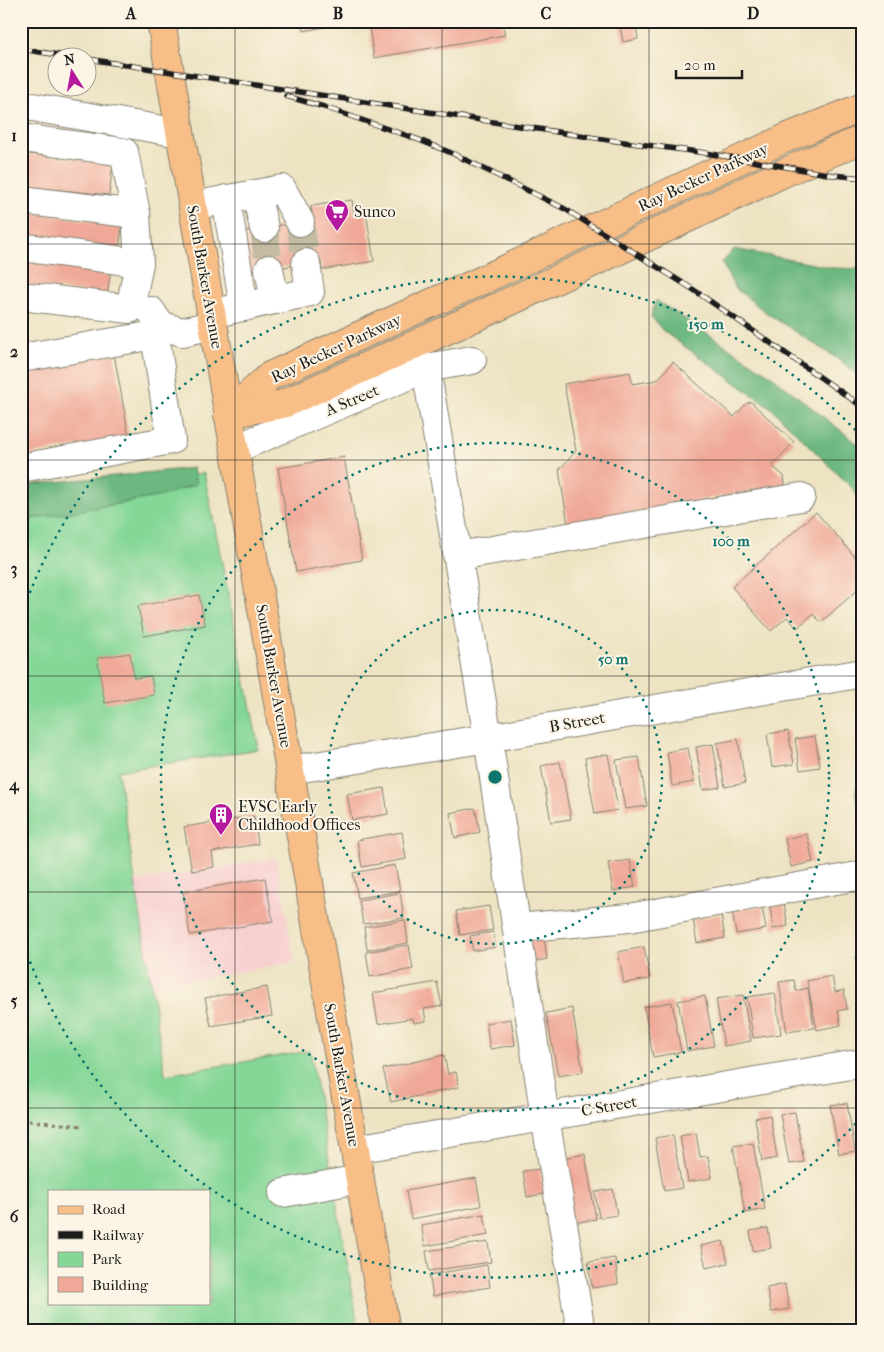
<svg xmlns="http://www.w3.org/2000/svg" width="884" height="1352" font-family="'IM FELL French Canon',serif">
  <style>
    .built { fill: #f7cfd0 }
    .green { fill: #85d798; stroke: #507a5a; fill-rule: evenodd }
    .forest { fill: #6cb880; stroke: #446a4e }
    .building { fill: #f0a998 }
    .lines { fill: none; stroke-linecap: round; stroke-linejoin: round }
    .minor-tunnel { stroke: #c3bba2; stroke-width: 28; stroke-dasharray: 28 14; stroke-linecap: butt }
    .minor-casing { stroke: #848070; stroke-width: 30 }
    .major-casing { stroke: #848070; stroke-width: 30 }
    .path { stroke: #848070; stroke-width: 3; stroke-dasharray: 4 4; stroke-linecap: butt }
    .minor { stroke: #fff; stroke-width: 28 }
    .major { stroke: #f7be87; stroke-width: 28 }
    .rail-casing { stroke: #1c1c1c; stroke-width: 5.5 }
    .rail { stroke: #fcf5e5; stroke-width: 4; stroke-dasharray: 11; stroke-linecap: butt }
    .grid { fill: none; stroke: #1c1c1c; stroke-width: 1; stroke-opacity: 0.55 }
    .ring { fill: none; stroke: #0f766e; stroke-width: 2.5; stroke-dasharray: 2.5 5 }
    .labels { text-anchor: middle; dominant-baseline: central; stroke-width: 4; stroke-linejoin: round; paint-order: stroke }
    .street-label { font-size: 16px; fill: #1c1c1c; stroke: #fcf5e5 }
    .poi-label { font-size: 16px; fill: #1c1c1c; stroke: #fcf5e5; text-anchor: start }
    .centre { fill: #0f766e; stroke: #fcf5e5; stroke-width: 2.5 }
    .ring-label { font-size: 15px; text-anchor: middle; font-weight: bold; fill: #0f766e; stroke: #fcf5e5; stroke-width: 4; stroke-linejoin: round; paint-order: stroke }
    .neatline { fill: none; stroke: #1c1c1c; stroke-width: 2 }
    .grid-label { font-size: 16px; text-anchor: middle; font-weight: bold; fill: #1c1c1c }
  </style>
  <rect width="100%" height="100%" fill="#fcf5e5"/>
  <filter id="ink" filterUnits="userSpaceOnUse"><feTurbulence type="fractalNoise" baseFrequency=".02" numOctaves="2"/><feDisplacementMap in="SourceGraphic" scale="10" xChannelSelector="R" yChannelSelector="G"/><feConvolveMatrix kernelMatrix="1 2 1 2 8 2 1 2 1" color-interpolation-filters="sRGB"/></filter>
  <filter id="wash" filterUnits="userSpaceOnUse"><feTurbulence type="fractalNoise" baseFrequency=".0096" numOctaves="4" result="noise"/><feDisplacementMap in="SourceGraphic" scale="20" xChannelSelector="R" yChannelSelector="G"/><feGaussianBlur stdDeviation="1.12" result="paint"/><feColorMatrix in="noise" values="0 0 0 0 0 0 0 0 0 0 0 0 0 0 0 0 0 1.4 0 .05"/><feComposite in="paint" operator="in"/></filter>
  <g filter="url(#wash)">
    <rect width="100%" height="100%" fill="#ede3c3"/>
    <polygon class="built" points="276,858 295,962 150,988 134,882"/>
    <path class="green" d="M204,473L259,749L118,771L165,1075L310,1051L359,1331H21V508ZM49,1191H209V1303H49Z"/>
    <g class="forest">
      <polygon points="734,249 834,268 863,269 863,379 841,361 768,314 735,288 722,263"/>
      <polygon points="656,300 769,374 863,448 863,507 854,490 771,408 663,331 651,316"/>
      <polygon points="193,468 196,484 162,496 21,521 21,488 36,484"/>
      <polygon points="863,770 863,816 855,793"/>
    </g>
    <g id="blocks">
      <g class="building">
        <polygon points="302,21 329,21 330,26 304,31"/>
        <polygon points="368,21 502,21 505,35 374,58"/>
        <polygon points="619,21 635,21 638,39 623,42"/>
        <polygon points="21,153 113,163 109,195 21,186"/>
        <polygon points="352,200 354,215 366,213 374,261 322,270 321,261 241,274 234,233 313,220 311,206"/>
        <polygon points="21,211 122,225 119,252 21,238"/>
        <polygon points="21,257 111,269 107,296 21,284"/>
        <polygon points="114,354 129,437 21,456 21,370"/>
        <polygon points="673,362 734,417 747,403 751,402 794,442 772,466 784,476 785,485 568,524 559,470 576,451 564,384 630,372 632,384 657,380"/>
        <polygon points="344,457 362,560 296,572 278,468"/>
        <polygon points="816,512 863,566 863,585 821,622 813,614 797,628 787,617 771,631 732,587"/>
        <polygon points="199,595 205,625 144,636 138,606"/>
        <polygon points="130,653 134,678 151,676 154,695 105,703 97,658"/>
        <polygon points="788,731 794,764 772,767 767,734"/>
        <polygon points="815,736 820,767 800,770 795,739"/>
        <polygon points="738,739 745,783 725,787 717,743"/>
        <polygon points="713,744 720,787 703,790 696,747"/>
        <polygon points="688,748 694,782 672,786 667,752"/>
        <polygon points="608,754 618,810 595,814 585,758"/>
        <polygon points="639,757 647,806 625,809 616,760"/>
        <polygon points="560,762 571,819 551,822 541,766"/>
        <polygon points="384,788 388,814 352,820 347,794"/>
        <polygon points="475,808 480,832 455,838 450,813"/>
        <polygon points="254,816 258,844 212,852 214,867 192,871 184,827"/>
        <polygon points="402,832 406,859 362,867 357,840"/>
        <polygon points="807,834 813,862 791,867 785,839"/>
        <polygon points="630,860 635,887 613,891 608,863"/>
        <polygon points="395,865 400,891 358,898 353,873"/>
        <polygon points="265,878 273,921 190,935 183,892"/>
        <polygon points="400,893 404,918 363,924 359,900"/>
        <polygon points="784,904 788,926 773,929 770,906"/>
        <polygon points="489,906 493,930 460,935 456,911"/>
        <polygon points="762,906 766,929 736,934 732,911"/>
        <polygon points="721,914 725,938 697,943 693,919"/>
        <polygon points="405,920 408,943 367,950 364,927"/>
        <polygon points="493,932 496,947 473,951 470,936"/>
        <polygon points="544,936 547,959 524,964 520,941"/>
        <polygon points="409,945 413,969 370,977 366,952"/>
        <polygon points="644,947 650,979 624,983 618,952"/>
        <polygon points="863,956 863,988 862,989 856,957"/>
        <polygon points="832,976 835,992 844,990 847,1009 838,1011 841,1025 817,1030 807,981"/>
        <polygon points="794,980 796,991 808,988 814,1028 787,1032 779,982"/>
        <polygon points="437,982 442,1006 424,1009 426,1021 414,1023 413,1018 378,1024 373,993"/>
        <polygon points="267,987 272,1016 211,1026 205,998"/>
        <polygon points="775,993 781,1034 753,1038 747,997"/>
        <polygon points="743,995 751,1041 724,1046 716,999"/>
        <polygon points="705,996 714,1046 687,1051 678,1001"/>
        <polygon points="672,1002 681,1052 653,1057 644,1007"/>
        <polygon points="572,1008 583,1072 558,1076 546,1013"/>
        <polygon points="511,1019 515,1045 490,1049 486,1023"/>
        <polygon points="444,1055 448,1074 456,1072 459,1087 391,1102 383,1069"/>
        <polygon points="863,1101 863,1134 862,1134 856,1102"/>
        <polygon points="847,1103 855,1151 839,1154 830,1105"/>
        <polygon points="795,1112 804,1162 789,1164 780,1114"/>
        <polygon points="770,1115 777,1158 762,1161 755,1118"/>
        <polygon points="696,1133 700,1157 708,1156 712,1178 688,1182 680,1136"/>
        <polygon points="673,1135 682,1188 664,1191 655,1138"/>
        <polygon points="753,1143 765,1209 745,1213 733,1146"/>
        <polygon points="585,1154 596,1219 568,1224 557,1159"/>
        <polygon points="540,1169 544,1194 527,1197 523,1171"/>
        <polygon points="476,1178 481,1206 411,1219 406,1191"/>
        <polygon points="613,1189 617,1215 599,1218 595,1192"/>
        <polygon points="484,1214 488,1235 425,1246 421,1225"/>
        <polygon points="768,1228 771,1248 753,1251 750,1231"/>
        <polygon points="723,1241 728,1263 706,1268 701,1246"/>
        <polygon points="488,1242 491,1262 429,1271 426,1251"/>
        <polygon points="615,1258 618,1284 592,1288 588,1262"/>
        <polygon points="487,1265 490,1287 433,1296 429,1275"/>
        <polygon points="785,1284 789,1309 771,1312 767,1288"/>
      </g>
    </g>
  </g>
  <g filter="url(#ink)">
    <use href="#blocks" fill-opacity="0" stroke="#848070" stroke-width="1"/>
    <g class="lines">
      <g class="minor-tunnel">
        <polyline points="300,222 306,263"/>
        <polyline points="264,228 269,269"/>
      </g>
      <g class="minor-casing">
        <g id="minor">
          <polyline points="21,105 180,133"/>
          <polyline points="21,138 124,152 136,214"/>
          <polyline points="256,194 264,228"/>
          <polyline points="226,199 244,307"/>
          <polyline points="21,200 136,214 139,263"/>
          <polyline points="193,206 282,189 300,222"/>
          <polyline points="21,247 139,263 130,309 21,296"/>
          <polyline points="269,269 275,300"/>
          <polyline points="151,311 160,325 182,332 213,325"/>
          <polyline points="211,314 310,292 306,263"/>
          <polyline points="21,358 155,335"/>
          <polyline points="426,368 488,738 545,1117 581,1331"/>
          <polyline points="235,449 426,368 472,360"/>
          <polyline points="21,468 171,440 155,335 160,325"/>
          <polyline points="458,556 801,497"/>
          <polyline points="290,770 488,738 863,673"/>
          <polyline points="517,928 629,918 863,875"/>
          <polyline points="355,1149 863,1063"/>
          <polyline points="283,1193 360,1179"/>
        </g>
      </g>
      <g class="major-casing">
        <g id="major">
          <polyline points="161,21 386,1331"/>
          <polyline points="228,414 270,376 487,278 786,138 863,107"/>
          <polyline points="228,414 283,404 500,306 792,169 863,139"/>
        </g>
      </g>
      <polyline class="path" points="21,1120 82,1126"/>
      <use href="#minor" class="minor"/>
      <use href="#major" class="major"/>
      <g class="rail-casing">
        <g id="rail">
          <polyline points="21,49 78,58"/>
          <polyline points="88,59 609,140 706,153 833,175 863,178"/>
          <polyline points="286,96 324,107 414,138 454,154 565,209 694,290 863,407"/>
        </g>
      </g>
      <use href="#rail" class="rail"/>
    </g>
  </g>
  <path class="grid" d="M235,21V1331M442,21V1331M649,21V1331M21,244H863M21,460H863M21,676H863M21,892H863M21,1108H863"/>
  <g class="ring">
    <circle cx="495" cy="777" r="167"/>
    <circle cx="495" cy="777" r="334"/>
    <path d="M861 1118A500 500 0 0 1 22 940M22 614A500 500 0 0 1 861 436"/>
  </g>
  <defs>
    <g id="supermarket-pin" transform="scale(1.25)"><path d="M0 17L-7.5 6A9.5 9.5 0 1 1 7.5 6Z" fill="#b5179e" stroke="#fcf5e5"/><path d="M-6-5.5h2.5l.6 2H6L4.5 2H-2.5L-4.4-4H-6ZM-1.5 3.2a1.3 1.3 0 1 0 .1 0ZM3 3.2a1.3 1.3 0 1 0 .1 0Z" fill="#fff"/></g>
    <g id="building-pin" transform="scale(1.25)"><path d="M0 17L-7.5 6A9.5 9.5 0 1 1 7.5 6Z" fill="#b5179e" stroke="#fcf5e5"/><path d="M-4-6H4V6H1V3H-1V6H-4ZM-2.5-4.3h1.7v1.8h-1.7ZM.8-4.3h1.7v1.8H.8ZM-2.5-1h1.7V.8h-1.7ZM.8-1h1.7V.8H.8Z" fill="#fff"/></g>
  </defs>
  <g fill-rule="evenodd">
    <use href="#supermarket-pin" x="337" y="211"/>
    <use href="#building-pin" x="221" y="815"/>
  </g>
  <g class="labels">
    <g class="street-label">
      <text transform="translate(703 177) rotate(-25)">Ray Becker Parkway</text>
      <text transform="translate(205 277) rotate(80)">South Barker Avenue</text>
      <text transform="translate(336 348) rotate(-25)">Ray Becker Parkway</text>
      <text transform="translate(352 400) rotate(-23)">A Street</text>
      <text transform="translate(274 676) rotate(80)">South Barker Avenue</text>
      <text transform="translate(577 722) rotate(-10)">B Street</text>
      <text transform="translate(342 1075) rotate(80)">South Barker Avenue</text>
      <text transform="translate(609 1106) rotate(-10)">C Street</text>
    </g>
    <g class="poi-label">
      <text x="354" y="211">Sunco</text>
      <text x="238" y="806">EVSC Early<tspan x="238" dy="18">Childhood Offices</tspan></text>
    </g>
  </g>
  <circle cx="495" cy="777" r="8" class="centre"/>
  <g class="ring-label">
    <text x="706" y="329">150 m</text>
    <text x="731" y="546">100 m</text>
    <text x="613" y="664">50 m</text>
  </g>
  <rect width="884" height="1352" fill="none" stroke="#fcf5e5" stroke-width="55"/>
  <rect x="48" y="1190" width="162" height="115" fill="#fcf5e5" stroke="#a29e95"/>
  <rect x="58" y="1206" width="25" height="8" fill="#f7be87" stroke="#a29e95"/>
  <text x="92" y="1214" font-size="15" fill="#1c1c1c">Road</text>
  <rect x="58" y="1231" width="25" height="8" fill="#1c1c1c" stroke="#a29e95"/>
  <text x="92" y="1240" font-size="15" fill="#1c1c1c">Railway</text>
  <rect x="58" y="1252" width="25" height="15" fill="#85d798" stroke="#a29e95"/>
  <text x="92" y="1264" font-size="15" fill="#1c1c1c">Park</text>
  <rect x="58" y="1277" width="25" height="15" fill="#f0a998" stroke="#a29e95"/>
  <text x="92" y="1290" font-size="15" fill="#1c1c1c">Building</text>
  <g transform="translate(72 72) rotate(349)"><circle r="24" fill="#fcf5e5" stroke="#a29e95"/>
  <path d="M0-4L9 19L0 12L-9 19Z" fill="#b5179e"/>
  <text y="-8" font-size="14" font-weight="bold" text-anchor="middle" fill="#1c1c1c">N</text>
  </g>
  <path d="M676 70v8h66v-8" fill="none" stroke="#1c1c1c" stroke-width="2.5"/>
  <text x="684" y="70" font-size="15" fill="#1c1c1c" stroke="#fcf5e5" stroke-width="4" paint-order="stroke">20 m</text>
  <rect x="28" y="28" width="828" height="1296" class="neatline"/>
  <g class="grid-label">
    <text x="131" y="19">A</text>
    <text x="338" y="19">B</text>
    <text x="546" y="19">C</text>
    <text x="753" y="19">D</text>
    <text x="14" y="141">1</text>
    <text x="14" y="357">2</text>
    <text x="14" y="574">3</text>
    <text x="14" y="790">4</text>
    <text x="14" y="1006">5</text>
    <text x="14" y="1222">6</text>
  </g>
</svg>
